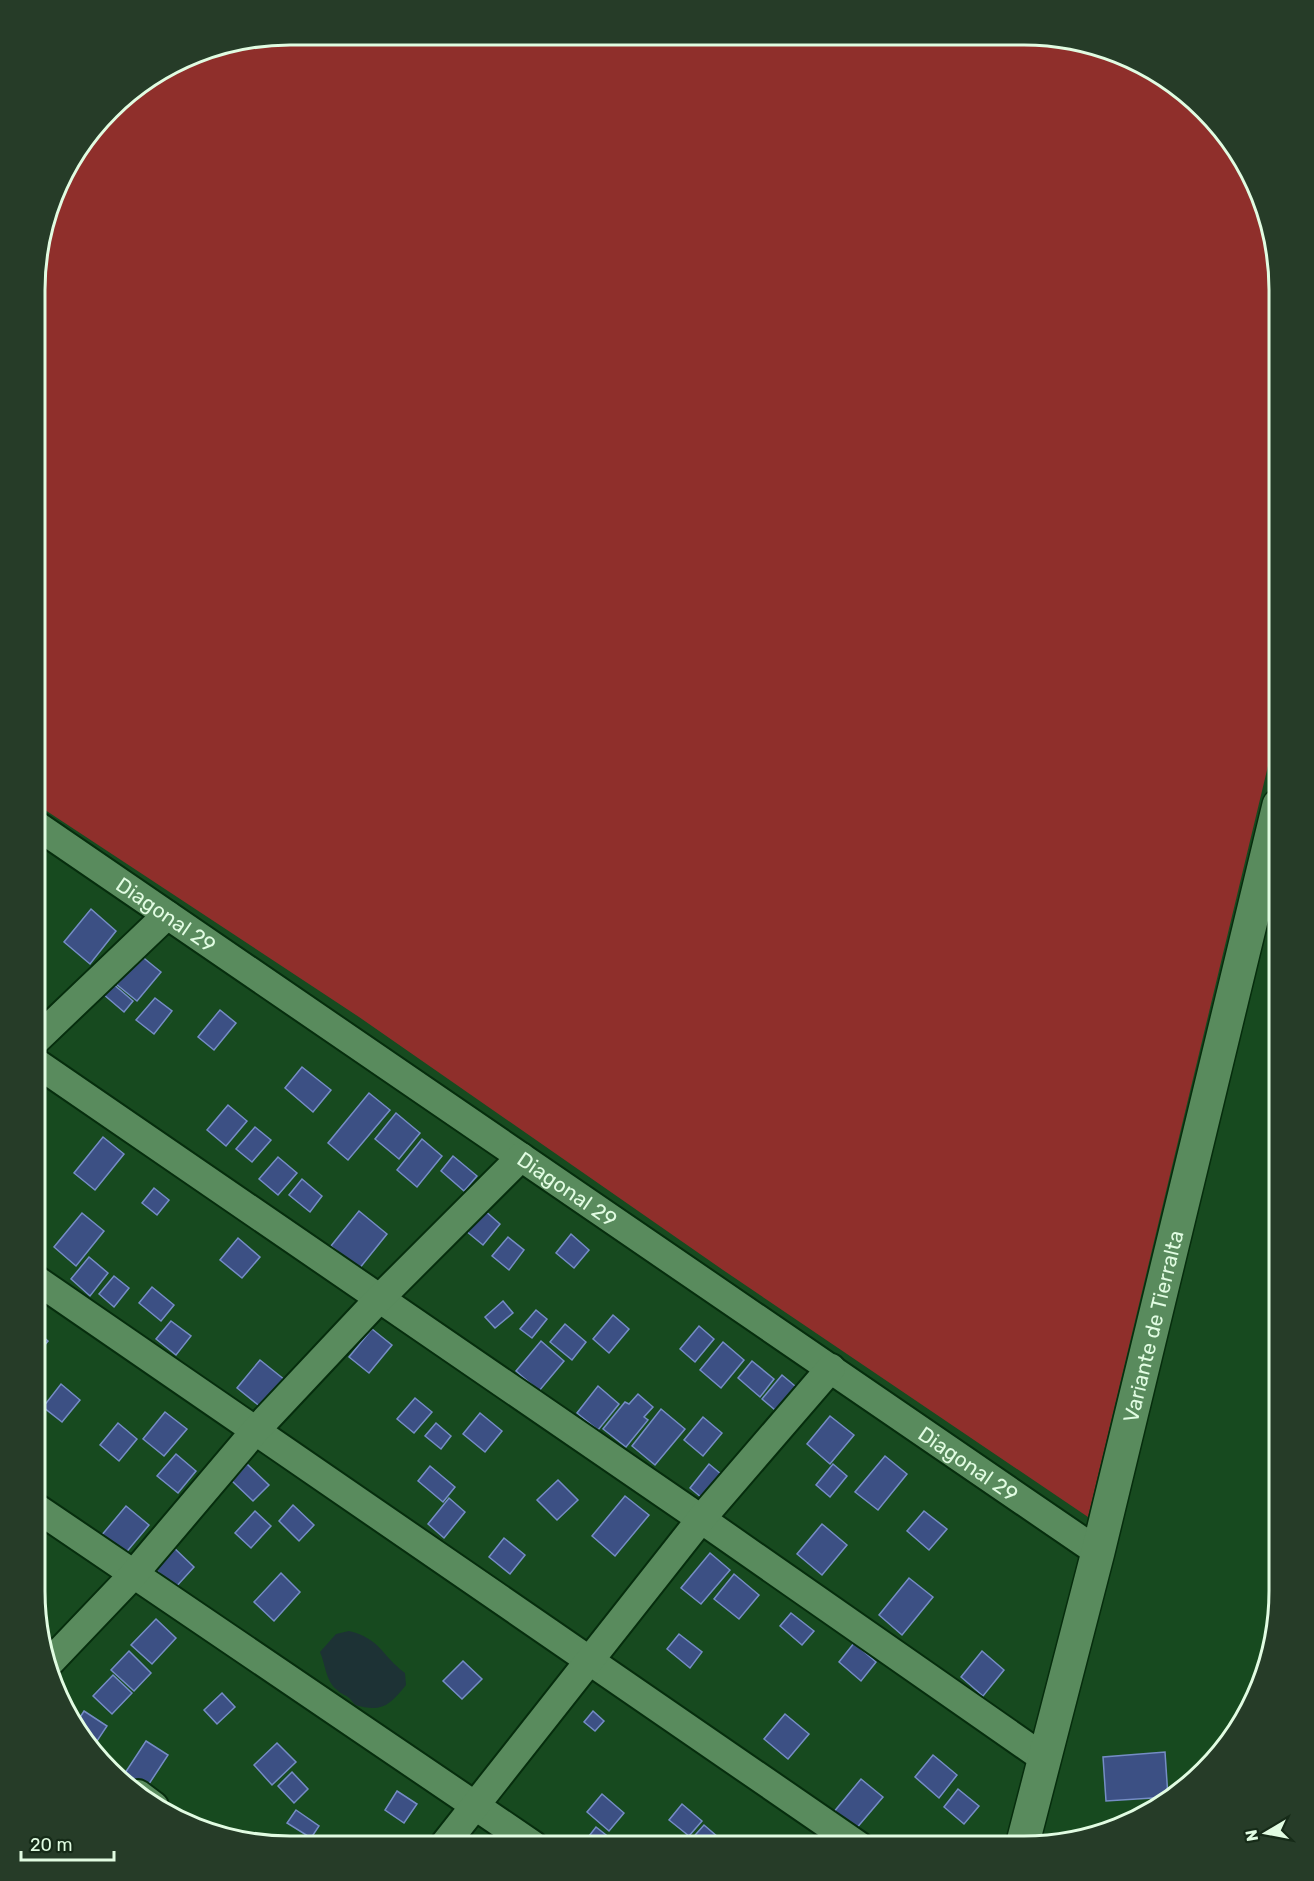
<svg xmlns="http://www.w3.org/2000/svg" width="1314" height="1881" font-family="Rubik,sans-serif">
  <style>
    .green { fill: #8f2f2b }
    .water { fill: #1d3235 }
    .building { fill: #3c5084; stroke: #758dc5; stroke-width: 1.5 }
    .lines { fill: none; stroke-linecap: round; stroke-linejoin: round }
    .street-casing { stroke: #062d0d; stroke-width: 32 }
    .secondary-casing { stroke: #062d0d; stroke-width: 36 }
    .street { stroke: #598b5d; stroke-width: 28 }
    .secondary { stroke: #598b5d; stroke-width: 33 }
    .labels { text-anchor: middle; dominant-baseline: central; stroke-width: 4.5; stroke-linejoin: round; paint-order: stroke }
    .street-label { font-size: 21px; fill: #e1fce2; stroke: #162b18 }
    .rim { fill: none; stroke: #e1fce2; stroke-width: 3 }
  </style>
  <rect width="100%" height="100%" fill="#174a1f"/>
  <polygon class="green" points="290,35 1058,37 1122,54 1179,87 1253,177 1279,289 1279,720 1088,1517 723,1270 359,1017 36,804 37,256 69,162 122,98 207,48"/>
  <path class="water" d="M349,1631C381,1639 381,1655 405,1673L406,1685C390,1705 382,1713 355,1705C347,1693 344,1697 336,1689C326,1681 325,1663 320,1652L336,1634Z"/>
  <g class="building">
    <polygon points="91,909 116,931 90,964 64,942"/>
    <polygon points="140,955 161,972 137,1001 116,984"/>
    <polygon points="112,983 133,1001 124,1012 103,994"/>
    <polygon points="155,998 172,1011 154,1034 136,1020"/>
    <polygon points="220,1010 236,1023 214,1050 198,1037"/>
    <polygon points="302,1067 331,1090 313,1112 285,1088"/>
    <polygon points="369,1093 390,1110 348,1160 328,1143"/>
    <polygon points="228,1105 247,1121 226,1146 207,1130"/>
    <polygon points="396,1113 420,1133 399,1159 375,1139"/>
    <polygon points="255,1127 271,1140 252,1162 236,1149"/>
    <polygon points="103,1137 124,1154 95,1190 74,1173"/>
    <polygon points="422,1139 442,1156 417,1187 397,1170"/>
    <polygon points="453,1156 477,1176 464,1191 441,1171"/>
    <polygon points="278,1157 297,1173 278,1195 259,1179"/>
    <polygon points="302,1179 322,1196 310,1212 289,1195"/>
    <polygon points="154,1188 169,1200 157,1215 142,1203"/>
    <polygon points="483,1209 500,1224 483,1245 466,1231"/>
    <polygon points="359,1211 387,1234 359,1269 331,1246"/>
    <polygon points="82,1213 104,1231 76,1266 54,1247"/>
    <polygon points="571,1234 589,1250 574,1268 556,1253"/>
    <polygon points="508,1237 524,1250 509,1270 492,1256"/>
    <polygon points="238,1238 260,1257 242,1278 220,1260"/>
    <polygon points="89,1257 108,1273 90,1296 71,1279"/>
    <polygon points="114,1276 129,1288 114,1307 99,1294"/>
    <polygon points="152,1287 174,1305 161,1321 139,1303"/>
    <polygon points="503,1301 513,1313 495,1328 485,1317"/>
    <polygon points="536,1310 547,1319 532,1338 520,1329"/>
    <polygon points="613,1315 629,1329 609,1353 593,1339"/>
    <polygon points="171,1321 191,1336 176,1355 156,1339"/>
    <polygon points="565,1324 586,1342 572,1360 550,1342"/>
    <polygon points="699,1326 714,1339 695,1362 680,1349"/>
    <polygon points="372,1329 392,1345 369,1373 349,1357"/>
    <polygon points="35,1330 48,1341 35,1357"/>
    <polygon points="541,1341 564,1361 539,1391 516,1371"/>
    <polygon points="723,1342 744,1360 721,1388 700,1370"/>
    <polygon points="260,1360 285,1380 262,1408 237,1388"/>
    <polygon points="752,1361 774,1379 760,1397 738,1378"/>
    <polygon points="782,1375 801,1391 781,1415 762,1399"/>
    <polygon points="61,1384 80,1400 62,1422 43,1407"/>
    <polygon points="598,1386 619,1404 598,1430 577,1413"/>
    <polygon points="638,1394 653,1407 644,1417 648,1420 626,1447 603,1429 625,1402 629,1404"/>
    <polygon points="415,1398 432,1412 414,1433 397,1419"/>
    <polygon points="661,1409 685,1429 655,1465 632,1446"/>
    <polygon points="165,1412 187,1429 164,1456 143,1439"/>
    <polygon points="480,1413 502,1431 485,1452 463,1434"/>
    <polygon points="830,1416 854,1435 830,1464 807,1444"/>
    <polygon points="703,1417 722,1433 703,1456 684,1440"/>
    <polygon points="118,1423 137,1439 119,1461 100,1445"/>
    <polygon points="436,1423 451,1436 441,1449 425,1436"/>
    <polygon points="176,1454 196,1471 178,1493 157,1476"/>
    <polygon points="885,1456 907,1474 878,1510 855,1492"/>
    <polygon points="247,1464 269,1485 253,1501 232,1481"/>
    <polygon points="709,1464 727,1479 708,1503 690,1488"/>
    <polygon points="833,1464 847,1476 830,1497 816,1485"/>
    <polygon points="430,1466 455,1487 443,1502 418,1481"/>
    <polygon points="558,1480 578,1500 557,1520 537,1500"/>
    <polygon points="625,1496 649,1515 615,1556 592,1536"/>
    <polygon points="449,1498 465,1512 444,1538 428,1524"/>
    <polygon points="293,1505 314,1525 299,1541 279,1521"/>
    <polygon points="126,1506 149,1525 124,1555 101,1536"/>
    <polygon points="255,1511 271,1526 251,1548 235,1533"/>
    <polygon points="924,1511 947,1529 929,1550 907,1531"/>
    <polygon points="822,1524 847,1545 822,1575 797,1554"/>
    <polygon points="504,1538 525,1555 510,1574 489,1557"/>
    <polygon points="170,1544 194,1567 175,1588 151,1565"/>
    <polygon points="710,1553 730,1570 701,1604 681,1588"/>
    <polygon points="281,1573 300,1592 274,1621 254,1602"/>
    <polygon points="734,1574 759,1595 739,1619 714,1599"/>
    <polygon points="909,1578 933,1597 902,1635 879,1615"/>
    <polygon points="791,1613 814,1631 802,1645 780,1626"/>
    <polygon points="156,1619 176,1638 152,1664 131,1645"/>
    <polygon points="679,1634 702,1652 690,1668 667,1649"/>
    <polygon points="854,1643 876,1662 861,1681 839,1662"/>
    <polygon points="129,1651 151,1673 134,1691 111,1670"/>
    <polygon points="982,1651 1004,1670 983,1696 961,1677"/>
    <polygon points="463,1661 482,1679 462,1699 443,1681"/>
    <polygon points="113,1675 132,1693 112,1714 93,1696"/>
    <polygon points="222,1693 235,1707 217,1724 204,1710"/>
    <polygon points="84,1711 107,1726 91,1750 75,1725"/>
    <polygon points="593,1711 604,1721 595,1731 584,1722"/>
    <polygon points="785,1714 809,1734 788,1759 764,1739"/>
    <polygon points="146,1741 168,1755 147,1787 125,1773"/>
    <polygon points="277,1743 296,1762 272,1785 254,1765"/>
    <polygon points="1165,1752 1168,1797 1106,1801 1103,1757"/>
    <polygon points="933,1755 957,1775 939,1798 915,1777"/>
    <polygon points="292,1772 308,1789 294,1803 278,1786"/>
    <polygon points="861,1779 883,1797 855,1830 833,1813"/>
    <polygon points="958,1789 979,1806 964,1824 944,1807"/>
    <polygon points="397,1791 417,1804 404,1823 385,1810"/>
    <polygon points="602,1794 624,1813 609,1831 587,1812"/>
    <polygon points="682,1804 702,1821 689,1836 669,1820"/>
    <polygon points="296,1810 319,1826 311,1838 287,1823"/>
    <polygon points="704,1825 726,1844 725,1846 693,1846 689,1842"/>
    <polygon points="596,1827 610,1838 604,1845 582,1845"/>
  </g>
  <g class="lines">
    <g class="street-casing">
      <g id="street">
        <path id="s1" d="M36,825L1098,1552"/>
        <polyline points="35,1041 167,915"/>
        <polyline points="35,1062 701,1519 1045,1759"/>
        <polyline points="35,1279 859,1846"/>
        <polyline points="35,1507 533,1845"/>
        <polyline points="51,1661 133,1575 255,1431 379,1299 521,1157"/>
        <polyline points="138,1794 154,1806"/>
        <polyline points="444,1845 701,1519 831,1368"/>
      </g>
    </g>
    <g class="secondary-casing">
      <g id="secondary">
        <path id="s2" d="M1022,1846L1098,1552L1279,805"/>
      </g>
    </g>
    <use href="#street" class="street"/>
    <use href="#secondary" class="secondary"/>
  </g>
  <g class="labels">
    <g class="street-label">
      <text stroke="none"><textPath href="#s1" startOffset="158">Diagonal 29</textPath></text>
      <text stroke="none"><textPath href="#s1" startOffset="644">Diagonal 29</textPath></text>
      <text stroke="none"><textPath href="#s2" startOffset="536">Variante de Tierralta</textPath></text>
      <text stroke="none"><textPath href="#s1" startOffset="1130">Diagonal 29</textPath></text>
    </g>
  </g>
  <path d="M0 0H1314V1881H0ZM290 45H1024A245 245 0 0 1 1269 290V1591A245 245 0 0 1 1024 1836H290A245 245 0 0 1 45 1591V290A245 245 0 0 1 290 45Z" fill="#263c28" fill-rule="evenodd"/>
  <path class="rim" d="M290 45H1024A245 245 0 0 1 1269 290V1591A245 245 0 0 1 1024 1836H290A245 245 0 0 1 45 1591V290A245 245 0 0 1 290 45Z"/>
  <g transform="translate(1266 1833) rotate(260)" stroke="#162b18" stroke-width="4.5" paint-order="stroke">
  <path d="M0-4.5L10 22L0 15L-10 22Z" fill="#e1fce2"/>
  <text y="-9" font-size="16" font-weight="bold" text-anchor="middle" fill="#e1fce2">N</text>
  </g>
  <path d="M21 1851v9h93v-9" fill="none" stroke="#e1fce2" stroke-width="3"/>
  <text x="30" y="1851" font-size="18" fill="#e1fce2" stroke="#162b18" stroke-width="4.5" paint-order="stroke">20 m</text>
</svg>
